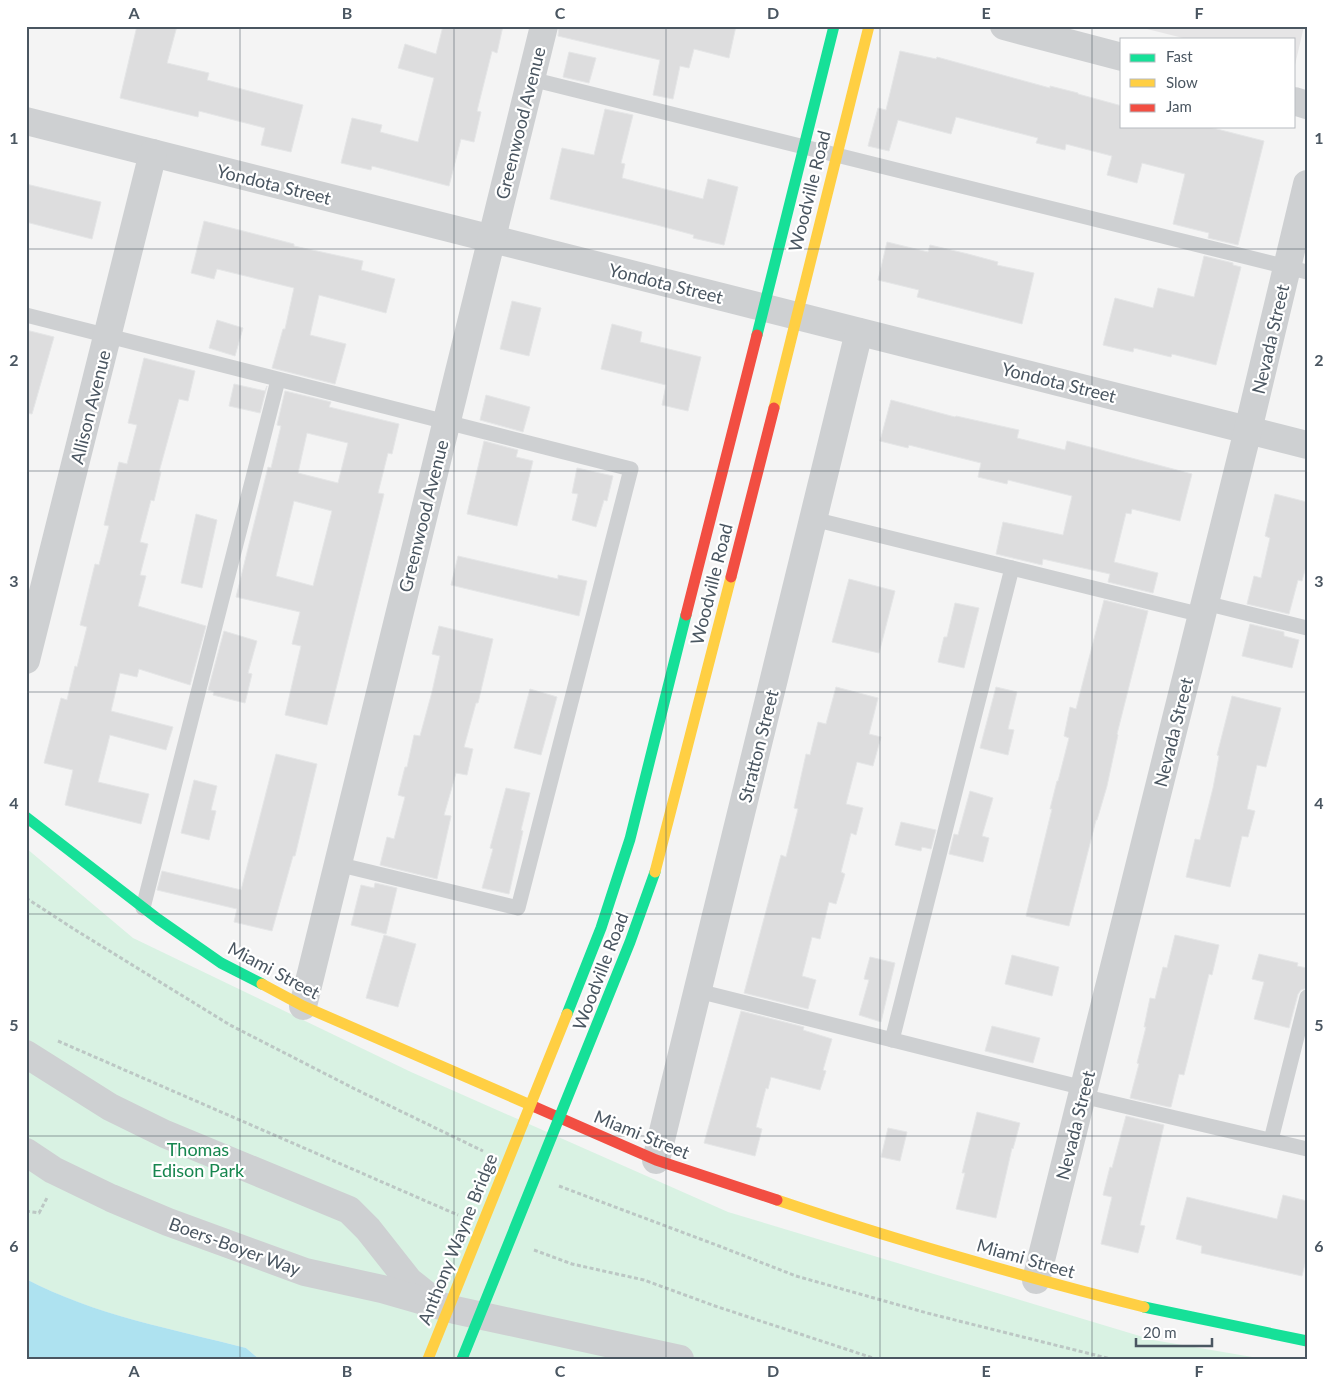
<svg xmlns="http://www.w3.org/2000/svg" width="1333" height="1385" font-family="Lato,sans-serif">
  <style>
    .education { fill: #e6e5e6 }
    .green { fill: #d9f2e3 }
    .water { fill: #aee2f0 }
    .building { fill: #ddddde; stroke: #e5e6e7; fill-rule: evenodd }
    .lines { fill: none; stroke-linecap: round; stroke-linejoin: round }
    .path { stroke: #bcc7c4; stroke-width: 3; stroke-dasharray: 4 2.5; stroke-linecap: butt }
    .lane { stroke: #ced0d2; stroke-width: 15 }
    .street { stroke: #ced0d2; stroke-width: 28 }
    .fast { stroke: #16e098; stroke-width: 11 }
    .slow { stroke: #ffcf43; stroke-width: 11 }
    .jam { stroke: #f24e42; stroke-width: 11 }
    .fast-bridge { stroke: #16e098; stroke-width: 11 }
    .slow-bridge { stroke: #ffcf43; stroke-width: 11 }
    .jam-bridge { stroke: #f24e42; stroke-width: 11 }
    .grid { fill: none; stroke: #4a5661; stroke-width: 1; stroke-opacity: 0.55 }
    .labels { text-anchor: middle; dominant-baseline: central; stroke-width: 4.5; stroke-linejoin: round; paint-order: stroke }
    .street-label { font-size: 18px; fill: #4a5661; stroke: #fff }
    .park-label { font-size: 18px; fill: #17864f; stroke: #fff }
    .neatline { fill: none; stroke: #4a5661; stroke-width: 2 }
    .grid-label { font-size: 16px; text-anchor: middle; font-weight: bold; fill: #4a5661 }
  </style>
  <rect width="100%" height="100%" fill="#f4f4f4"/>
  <polygon class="education" points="1135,26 1304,26 1295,65 1294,39 1187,39"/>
  <path class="green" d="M26,848L133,938L411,1072L728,1212L1153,1340L1264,1359H259L246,1348C173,1329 93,1315 26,1279Z"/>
  <path class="water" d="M26,1279C94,1315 173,1329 246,1348L259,1359H26Z"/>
  <g class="building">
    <polygon points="137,26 177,26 167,63 209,73 207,80 303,105 291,152 261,145 265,128 199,111 198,117 120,98"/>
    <polygon points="443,26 503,26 497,53 492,51 477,111 481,112 474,142 461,139 449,186 372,166 371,170 341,163 352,118 382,125 380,132 418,142 434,78 398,68 405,44 436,54"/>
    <polygon points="559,26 736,26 729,58 694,49 689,68 680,66 673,99 653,95 660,60 558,36"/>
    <polygon points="900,51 936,59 937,57 1050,88 1050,86 1078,93 1078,94 1122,106 1122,126 1205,126 1264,141 1238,245 1208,238 1209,233 1173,224 1185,174 1142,163 1137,183 1107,175 1112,156 1066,144 1065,150 1036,143 1038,138 956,117 951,134 898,120 889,151 868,146 878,108 886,110"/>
    <polygon points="569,52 596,58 589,83 563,77"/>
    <polygon points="605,109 633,115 621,163 625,164 622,178 703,199 708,179 738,187 724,245 693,238 694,235 657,225 550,199 562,148 594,155"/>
    <polygon points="26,184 101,202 92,239 26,222"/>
    <polygon points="204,221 294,244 294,246 363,261 361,270 395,279 386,313 319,295 310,335 346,344 335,384 272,368 283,329 285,329 294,288 217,269 214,279 191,273"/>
    <polygon points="887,242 928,252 930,245 968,254 998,262 997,265 1034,273 1022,324 917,297 919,290 878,280"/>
    <polygon points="1204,256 1233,263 1233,265 1241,267 1216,365 1172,354 1171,357 1134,348 1133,352 1103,345 1115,298 1153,308 1158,288 1194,297"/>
    <polygon points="512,301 541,308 529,356 500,349"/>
    <polygon points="217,320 243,328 235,356 209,348"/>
    <polygon points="612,324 642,332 640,342 701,357 688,411 662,405 666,385 601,369"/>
    <polygon points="26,330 54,337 32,414 26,413"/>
    <polygon points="144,358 195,371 188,401 179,399 159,472 161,472 154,501 151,500 140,542 148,544 140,575 146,576 138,606 206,626 190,685 139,669 137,677 120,673 111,711 173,727 166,750 110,735 98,782 149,794 141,824 65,805 73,770 44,763 61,698 67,700 75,666 77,667 87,627 80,625 95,564 99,565 109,526 104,525 119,462 127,464 137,425 128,423"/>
    <polygon points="234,384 265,391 267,386 260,413 229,406"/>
    <path d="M285,391L331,402L329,407L399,424L392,454L388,453L378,493L384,494L327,725L285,715L301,646L292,644L300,612L236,597L268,467L271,468L281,426L277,425ZM307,433L348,443L338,483L298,473ZM294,501L332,511L313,586L276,576Z"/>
    <polygon points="486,395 530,407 523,432 480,420"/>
    <polygon points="891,400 955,417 956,416 1019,430 1017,438 1065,450 1067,441 1192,474 1180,521 1132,509 1131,514 1126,513 1114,562 1158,573 1153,593 1108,582 1110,574 1043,559 1042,565 996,554 1003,522 1063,535 1072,496 1008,480 1007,484 978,477 981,463 909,445 908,448 880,441"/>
    <polygon points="484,441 518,450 516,457 533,461 517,526 467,514"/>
    <polygon points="577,468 613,476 607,501 604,500 596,527 572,520 578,494 572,493"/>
    <polygon points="1275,494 1307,502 1307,563 1302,581 1298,580 1289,614 1247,604 1254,576 1261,578 1270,538 1265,536"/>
    <polygon points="196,514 217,520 202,588 181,583"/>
    <polygon points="458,556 558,579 558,575 587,581 579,616 451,585"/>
    <polygon points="849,579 895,591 879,653 832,642"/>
    <polygon points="1104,600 1148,611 1117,734 1118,735 1107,786 1097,820 1096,820 1069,926 1026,916 1052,809 1050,809 1057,781 1058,781 1069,738 1064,736 1070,707 1076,709"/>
    <polygon points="955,603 979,608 964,668 938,662 944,637 947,637"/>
    <polygon points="1250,624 1284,632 1284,636 1299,640 1292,668 1242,656"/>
    <polygon points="439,626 493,639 478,703 476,703 464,747 473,749 467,775 456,773 444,815 451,816 437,879 380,865 387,837 394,839 405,797 398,795 405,767 407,767 414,735 420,736 432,692 440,656 432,654"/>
    <polygon points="224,631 257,641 248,673 252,674 245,703 213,695 214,692 208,690"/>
    <polygon points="836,687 878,698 869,734 881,737 873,766 857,762 846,804 863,808 856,835 851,833 841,872 845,874 836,904 829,902 820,939 812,937 802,976 816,980 808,1009 744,993 781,855 786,857 798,809 794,808 806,754 810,755 818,722 826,724"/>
    <polygon points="996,687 1017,692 1008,729 1014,730 1008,755 980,748"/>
    <polygon points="530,689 557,697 541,755 514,748"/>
    <polygon points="1232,696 1281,708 1266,767 1257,765 1247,809 1255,811 1248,837 1242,836 1230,887 1186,877 1195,839 1200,840 1213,788 1219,756 1217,755"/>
    <polygon points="276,754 317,764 295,856 293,856 272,931 234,922 237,909 157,890 162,871 241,890"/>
    <polygon points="194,780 217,786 211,810 216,811 209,840 181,833"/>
    <polygon points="506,788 530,793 521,830 523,831 509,894 482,888 493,849 490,848"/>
    <polygon points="970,791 993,798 982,836 989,838 983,862 949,854 954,834 958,835"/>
    <polygon points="901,822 936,830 931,849 922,847 921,851 895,845"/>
    <polygon points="375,883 397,888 386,934 351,925 361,885 374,888"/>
    <polygon points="384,935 416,944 398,1007 366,998"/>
    <polygon points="1175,935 1219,945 1212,975 1209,974 1184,1075 1179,1074 1171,1107 1169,1107 1130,1098 1139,1064 1137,1063 1146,1027 1144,1027 1150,998 1155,999 1163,967 1167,968"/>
    <polygon points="1259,954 1298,963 1297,966 1307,968 1307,988 1301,990 1298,994 1289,1028 1254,1019 1264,982 1252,979"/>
    <polygon points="1012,955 1059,967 1052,996 1005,984"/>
    <polygon points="870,957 895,963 881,1022 859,1015 869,980 864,979"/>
    <polygon points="741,1011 804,1027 803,1030 832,1039 823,1070 826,1071 820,1090 771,1077 768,1089 766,1088 756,1127 762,1129 755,1156 704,1143"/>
    <polygon points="992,1026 1040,1038 1033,1063 985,1051"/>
    <polygon points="977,1112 1020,1123 1013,1149 1012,1148 996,1218 956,1209 965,1173 962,1173"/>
    <polygon points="1126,1116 1164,1125 1140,1225 1145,1226 1138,1253 1101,1244 1112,1197 1103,1195 1110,1167 1112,1168"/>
    <polygon points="888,1128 907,1132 900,1161 881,1157"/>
    <polygon points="1283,1195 1307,1201 1307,1256 1302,1276 1201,1253 1202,1246 1176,1239 1187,1197 1277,1219"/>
  </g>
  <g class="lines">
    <g class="path">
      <polyline points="26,898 77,931 230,1025 355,1089 483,1151"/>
      <polyline points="58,1041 458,1215"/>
      <polyline points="559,1186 719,1246 796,1276 927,1313 1111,1359"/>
      <polyline points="26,1211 39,1213 48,1196"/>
      <polyline points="534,1250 572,1264 644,1280 715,1306 876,1359"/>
    </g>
    <g class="lane">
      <polyline points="531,79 1307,272"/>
      <polyline points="26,315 631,469 518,908 337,864"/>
      <polyline points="813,519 1202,615"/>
      <polyline points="1205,603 1307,628"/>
      <polyline points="143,908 278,380"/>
      <polyline points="698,991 1084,1088"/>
      <polyline points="892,1040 1012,568"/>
      <polyline points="1082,1096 1307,1149"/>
      <polyline points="1271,1140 1307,997"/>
    </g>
    <g class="street">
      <polyline points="1004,26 1122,57"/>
      <polyline points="1294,101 1307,105"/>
      <polyline points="26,121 1307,445"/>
      <polyline points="26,660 153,153"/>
      <polyline points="303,1006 544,26"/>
      <polyline points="26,1054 110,1107 165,1134 349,1210 368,1229 409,1281 433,1300"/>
      <polyline points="26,1152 53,1170 111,1198 168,1222 305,1272 382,1289 455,1310 680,1359"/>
      <polyline points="656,1160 859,332"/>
      <polyline points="1036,1280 1248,430 1307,184"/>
    </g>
    <g class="fast">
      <polyline points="26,817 158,919 221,963 262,984"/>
      <polyline points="1144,1307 1307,1341"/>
    </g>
    <g class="slow">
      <polyline points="262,984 303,1006 535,1107"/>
      <path d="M777,1200C898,1241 1021,1276 1144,1307"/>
    </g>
    <polyline class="jam" points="535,1107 656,1160 777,1200"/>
    <g class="fast-bridge">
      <polyline points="757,335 834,26"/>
      <polyline points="567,1014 601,928 630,839 686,615"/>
      <polyline points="462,1359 630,942 655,872"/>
    </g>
    <g class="slow-bridge">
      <polyline points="774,408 869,26"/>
      <polyline points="655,872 731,577"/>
      <polyline points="428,1359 567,1014"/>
    </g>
    <g class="jam-bridge">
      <polyline points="731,577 774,408"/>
      <polyline points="686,615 757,335"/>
    </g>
  </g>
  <path class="grid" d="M240,26V1359M454,26V1359M666,26V1359M880,26V1359M1092,26V1359M26,249H1307M26,471H1307M26,692H1307M26,914H1307M26,1136H1307"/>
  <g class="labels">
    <g class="street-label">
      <text transform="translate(520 123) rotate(-76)">Greenwood Avenue</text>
      <text transform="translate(274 184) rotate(14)">Yondota Street</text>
      <text transform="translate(809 191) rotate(-76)">Woodville Road</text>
      <text transform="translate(666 283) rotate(14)">Yondota Street</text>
      <text transform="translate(1270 339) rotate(-77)">Nevada Street</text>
      <text transform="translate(1059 382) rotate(14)">Yondota Street</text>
      <text transform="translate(90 407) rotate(-76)">Allison Avenue</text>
      <text transform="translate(423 516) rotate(-76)">Greenwood Avenue</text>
      <text transform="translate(711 584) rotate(-76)">Woodville Road</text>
      <text transform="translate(1173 732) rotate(-76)">Nevada Street</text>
      <text transform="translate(758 746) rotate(-76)">Stratton Street</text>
      <text transform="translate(274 970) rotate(28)">Miami Street</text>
      <text transform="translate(600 971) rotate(-69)">Woodville Road</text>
      <text transform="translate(1075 1125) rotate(-76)">Nevada Street</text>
      <text transform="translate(642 1134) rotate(22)">Miami Street</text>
      <text transform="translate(457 1239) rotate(-68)">Anthony Wayne Bridge</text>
      <text transform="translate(235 1246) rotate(20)">Boers-Boyer Way</text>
      <text transform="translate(1026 1258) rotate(16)">Miami Street</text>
    </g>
    <g class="park-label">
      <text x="198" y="1149">Thomas<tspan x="198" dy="21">Edison Park</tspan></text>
    </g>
  </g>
  <rect width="1333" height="1385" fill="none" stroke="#ffffff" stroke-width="55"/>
  <rect x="1120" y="38" width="175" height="90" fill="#ffffff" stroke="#b7bbc0"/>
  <rect x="1130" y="54" width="25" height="8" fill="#16e098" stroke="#b7bbc0"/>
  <text x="1166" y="62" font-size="15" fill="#4a5661">Fast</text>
  <rect x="1130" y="79" width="25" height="8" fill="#ffcf43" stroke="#b7bbc0"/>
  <text x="1166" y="88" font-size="15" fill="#4a5661">Slow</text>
  <rect x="1130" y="104" width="25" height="8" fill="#f24e42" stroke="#b7bbc0"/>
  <text x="1166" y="112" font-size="15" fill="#4a5661">Jam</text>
  <path d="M1136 1338v8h76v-8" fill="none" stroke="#4a5661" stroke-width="2.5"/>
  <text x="1143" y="1338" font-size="15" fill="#4a5661" stroke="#ffffff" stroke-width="4" paint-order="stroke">20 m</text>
  <rect x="28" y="28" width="1278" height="1330" class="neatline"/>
  <g class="grid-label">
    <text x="134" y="19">A</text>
    <text x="347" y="19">B</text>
    <text x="560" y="19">C</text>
    <text x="773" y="19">D</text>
    <text x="986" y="19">E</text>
    <text x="1199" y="19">F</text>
    <text x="14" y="144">1</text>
    <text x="1319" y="144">1</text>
    <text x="14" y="366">2</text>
    <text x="1319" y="366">2</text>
    <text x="14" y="587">3</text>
    <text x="1319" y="587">3</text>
    <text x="14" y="809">4</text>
    <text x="1319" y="809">4</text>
    <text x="14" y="1031">5</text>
    <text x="1319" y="1031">5</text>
    <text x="14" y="1252">6</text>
    <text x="1319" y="1252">6</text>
    <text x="134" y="1377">A</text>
    <text x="347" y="1377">B</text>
    <text x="560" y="1377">C</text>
    <text x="773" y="1377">D</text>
    <text x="986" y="1377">E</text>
    <text x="1199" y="1377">F</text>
  </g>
</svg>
